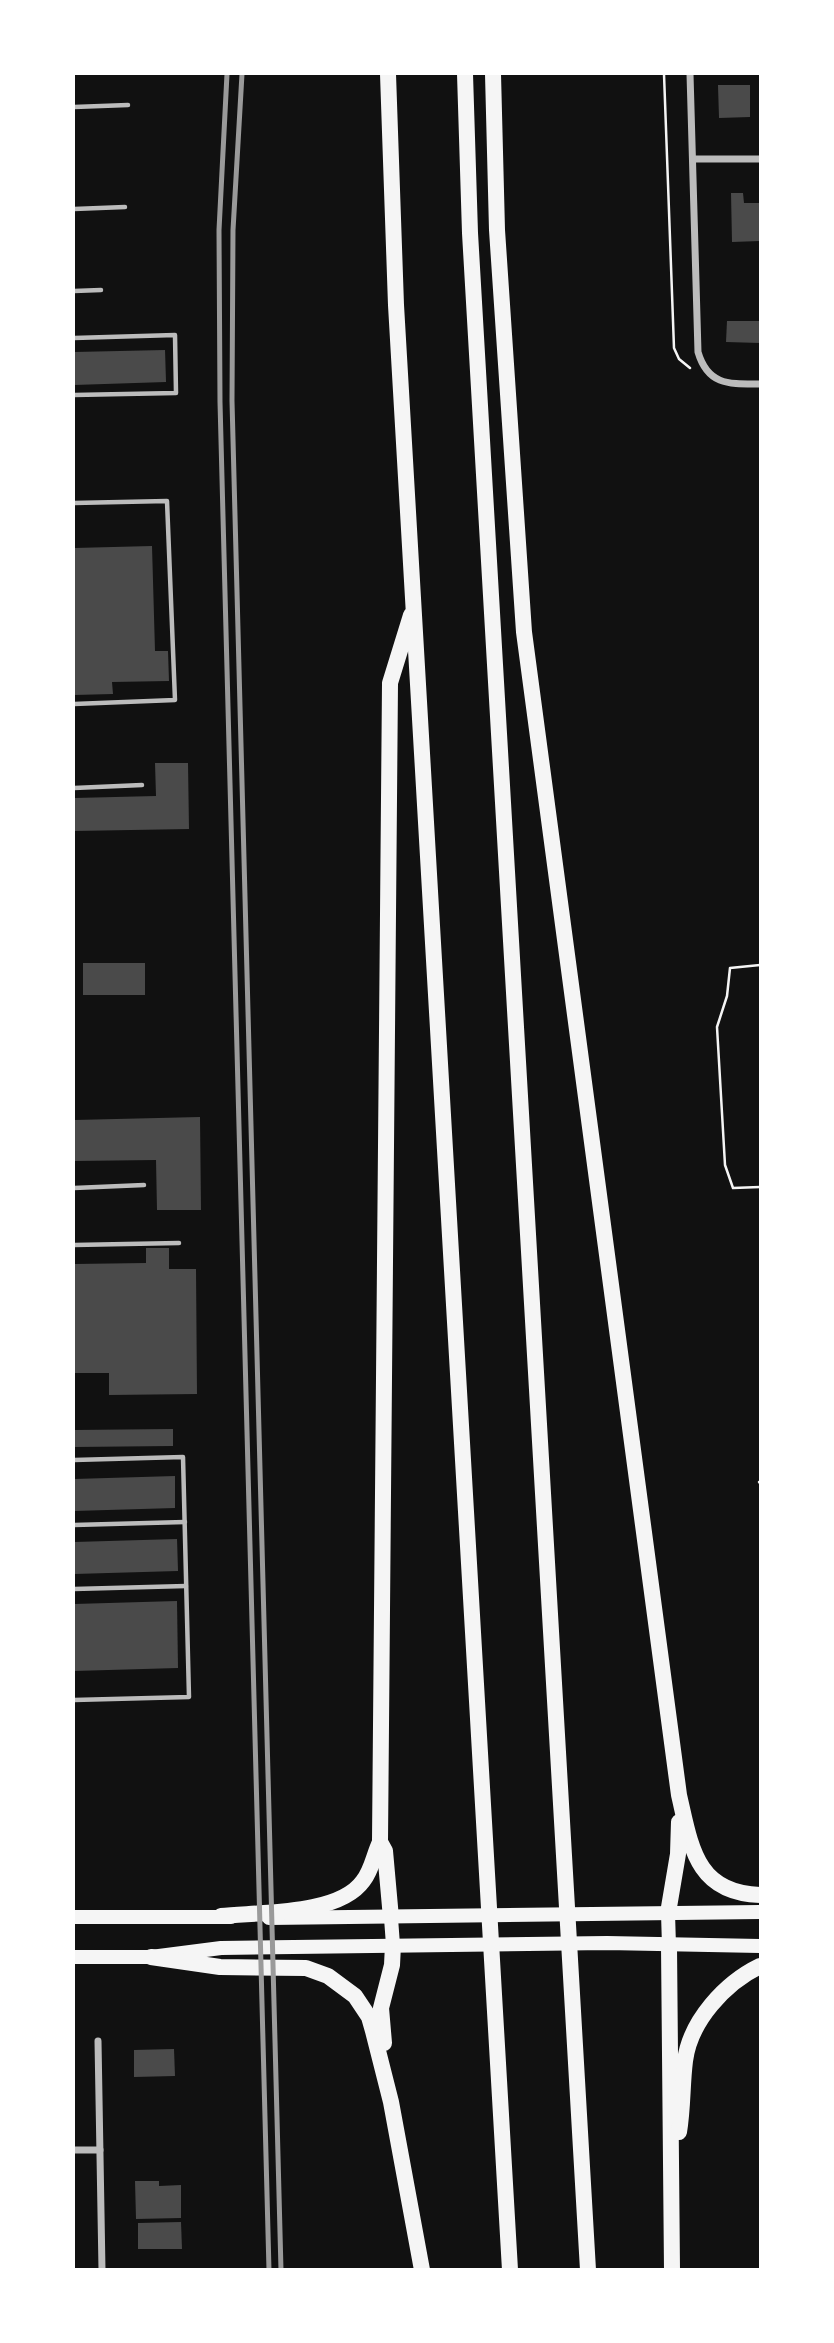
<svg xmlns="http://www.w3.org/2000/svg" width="834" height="2343" font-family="Figtree,sans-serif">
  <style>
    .building { fill: #4a4a4a }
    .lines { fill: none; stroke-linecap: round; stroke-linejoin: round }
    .path { stroke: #f5f5f5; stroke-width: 2.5 }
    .service { stroke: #bcbcbc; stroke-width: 4.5 }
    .minor { stroke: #bcbcbc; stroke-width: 7 }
    .primary { stroke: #f5f5f5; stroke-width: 14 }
    .motorway { stroke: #f5f5f5; stroke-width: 16 }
    .rail { stroke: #9a9a9a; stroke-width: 5 }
  </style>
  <rect width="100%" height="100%" fill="#111"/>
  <g class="building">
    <polygon points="718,85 750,85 750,117 719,118"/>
    <polygon points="731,193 743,193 744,203 760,203 760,241 732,242"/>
    <polygon points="727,321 760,321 760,343 726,342"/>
    <polygon points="165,350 166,382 74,385 74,352"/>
    <polygon points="152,546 155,651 168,651 169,681 112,682 113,694 74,695 74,548"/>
    <polygon points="155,763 188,763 189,829 74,831 74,798 156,796"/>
    <rect x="83" y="963" width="62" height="32"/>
    <polygon points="200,1117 201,1210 157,1210 156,1160 74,1161 74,1120"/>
    <polygon points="146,1248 169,1248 169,1269 196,1269 197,1394 109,1395 109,1373 74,1373 74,1264 146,1263"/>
    <polygon points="173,1429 173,1446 74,1447 74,1430"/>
    <polygon points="175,1476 175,1508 74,1511 74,1479"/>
    <polygon points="177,1539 178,1571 74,1574 74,1542"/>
    <polygon points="177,1601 178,1668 74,1671 74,1604"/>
    <polygon points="174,2049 175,2076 134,2077 134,2050"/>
    <polygon points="135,2181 159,2181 159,2186 181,2185 181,2218 136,2219"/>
    <polygon points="181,2222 182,2249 138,2249 138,2223"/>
  </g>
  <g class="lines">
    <g class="path">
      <polyline points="664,74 674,348 679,359 690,368"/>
      <polyline points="760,965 730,968 727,996 717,1027 725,1165 733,1188 760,1187"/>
      <polyline points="759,1482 760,1483"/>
    </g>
    <g class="service">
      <polyline points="74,107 128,105"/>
      <polyline points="74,209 125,207"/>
      <polyline points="74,291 101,290"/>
      <polyline points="74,338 175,335 176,393 74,395"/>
      <polyline points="74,503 167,501 175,700 74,704"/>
      <polyline points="74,788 142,785"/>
      <polyline points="74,1188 144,1185"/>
      <polyline points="74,1245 179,1243"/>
      <polyline points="74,1460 183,1457 189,1697 74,1700"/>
      <polyline points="74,1525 185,1522"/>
      <polyline points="74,1589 186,1586"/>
    </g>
    <g class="minor">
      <path d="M690,74L698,352C708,386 730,384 760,384"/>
      <polyline points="693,159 760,159"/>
      <polyline points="98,2041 102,2270"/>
      <polyline points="74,2150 100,2150"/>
    </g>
    <g class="primary">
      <polyline points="668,1913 669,1946"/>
      <polyline points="74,1917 231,1917"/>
      <polyline points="269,1918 760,1912"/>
      <polyline points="391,1918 393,1945"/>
      <polyline points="74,1957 151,1957 221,1948 607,1943 760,1946"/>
    </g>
    <g class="motorway">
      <polyline points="388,74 396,305 510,2270"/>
      <polyline points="465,74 470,233 588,2270"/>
      <path d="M493,74L497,230L524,632L679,1795C691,1847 696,1893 760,1895"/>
      <polyline points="380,1842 385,1851 391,1918"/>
      <polyline points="668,1913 678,1854 679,1822"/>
      <path d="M221,1916C260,1912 339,1915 363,1881C372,1870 374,1854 380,1842L390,683L411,615"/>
      <polyline points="669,1946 672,2270"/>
      <polyline points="151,1957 220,1967 306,1968 328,1976 355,1996 369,2017 373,2031 391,2102 422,2270"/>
      <polyline points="384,2043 381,2008 392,1965 393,1945"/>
      <path d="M679,2132C683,2108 682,2085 685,2061C690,2021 725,1983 760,1966"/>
    </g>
    <g class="rail">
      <polyline points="227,74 219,230 220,402 269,2270"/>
      <polyline points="242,74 233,230 232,401 281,2270"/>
    </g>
  </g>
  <rect width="834" height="2343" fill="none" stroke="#ffffff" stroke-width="150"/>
</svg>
